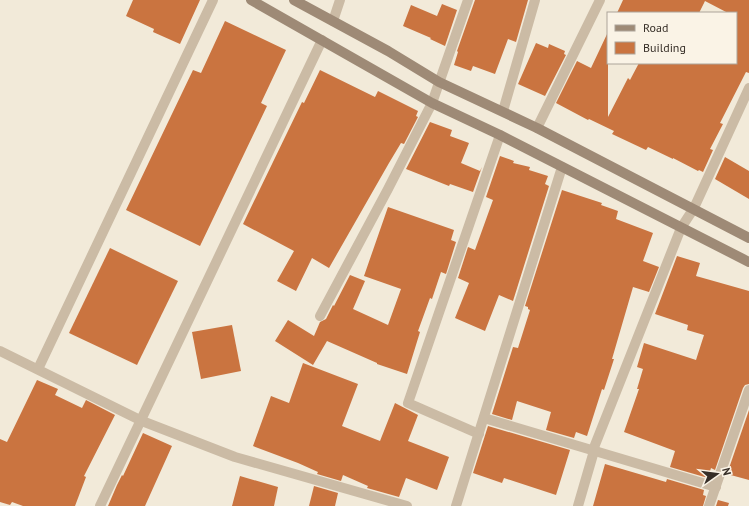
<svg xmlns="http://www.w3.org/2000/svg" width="749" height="506" font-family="'PT Sans',sans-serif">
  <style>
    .building { fill: #ca7440 }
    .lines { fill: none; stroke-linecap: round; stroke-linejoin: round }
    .street { stroke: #cbbba5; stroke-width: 10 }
    .secondary { stroke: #9e8a76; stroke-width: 10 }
  </style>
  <rect width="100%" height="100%" fill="#f2ead9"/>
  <g class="building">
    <polygon points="133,0 200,0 180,44 153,32 154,29 126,16"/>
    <polygon points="475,0 528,0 516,42 508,39 495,74 473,66 471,71 454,65 458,52 457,51"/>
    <polygon points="623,0 749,0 749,73 746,72 720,123 723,124 710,149 713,150 703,172 699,170 698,171 673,158 673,159 648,147 646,150 612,134 614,131 589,119 588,120 556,103 577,61 591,68 608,32 608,117 628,78 630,80 639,63 736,63 736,13 728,13 705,1 699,13 617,13"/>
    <polygon points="442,4 457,10 445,46 430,39 431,38 403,26 411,5 437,16"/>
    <polygon points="225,21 286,50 261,103 267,106 200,246 126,210 193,70 201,73"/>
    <polygon points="536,43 548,48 549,44 565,51 564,54 566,55 545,96 518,84"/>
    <polygon points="320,70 375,97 378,91 418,111 416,116 418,117 404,144 401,143 389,163 329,268 312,258 296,291 277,281 294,251 243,224 302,102 304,103"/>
    <polygon points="430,122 452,130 450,136 469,143 461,163 480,171 482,167 473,192 450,184 449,186 406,169"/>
    <polygon points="500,156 514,161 513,163 530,167 529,170 548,176 545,184 549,186 513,301 499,295 485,331 455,318 469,283 458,278 468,247 475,250 493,200 486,197"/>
    <polygon points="725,157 749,171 749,199 715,179"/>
    <polygon points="562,190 602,203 601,205 618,211 616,219 653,233 643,261 659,267 649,292 633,287 612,359 614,359 604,390 602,389 587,436 576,432 574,438 546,430 551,412 517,401 512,420 492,414 513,347 518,348 530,310 528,309 528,307 525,306"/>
    <polygon points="388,207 454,230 451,240 456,242 446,274 441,272 432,299 430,298 418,331 420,332 407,374 377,364 377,363 327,341 313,365 275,341 288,320 314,336 320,322 326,319 333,305 334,306 350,275 365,281 353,309 388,325 401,289 364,276"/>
    <polygon points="110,248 178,281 137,365 69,333"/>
    <polygon points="677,256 700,263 696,276 749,291 749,384 745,385 743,388 715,470 711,468 708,478 670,467 675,451 624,432 639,389 637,389 643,369 637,367 644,343 696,360 704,335 687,330 688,325 655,314"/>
    <polygon points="232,325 241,371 201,379 192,332"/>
    <polygon points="303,363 358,384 342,426 380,441 395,403 418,415 408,441 449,457 437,490 406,478 399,497 367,488 368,486 343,475 341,481 317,474 318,472 298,463 253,446 271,396 289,403"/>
    <polygon points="37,380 58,389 55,395 82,408 86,400 115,415 84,476 86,477 75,506 23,506 12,502 10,505 0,502 0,439 7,442"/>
    <polygon points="749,410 749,480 727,474"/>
    <polygon points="488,426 570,450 556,495 504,478 502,483 473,473"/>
    <polygon points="143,433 172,446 145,506 108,506 117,485 122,475 123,476"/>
    <polygon points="605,464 666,482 667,479 704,490 703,495 706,496 703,506 593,506"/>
    <polygon points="240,476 278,487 274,506 232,506"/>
    <polygon points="314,486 338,493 335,506 309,506"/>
    <polygon points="718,500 729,503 728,506 716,506"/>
  </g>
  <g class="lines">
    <g class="street">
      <polyline points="333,21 340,0"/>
      <polyline points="503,111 535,0"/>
      <polyline points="537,128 600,0"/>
      <polyline points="320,316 388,189 432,103 468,0"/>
      <polyline points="0,351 142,421 235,457 407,506"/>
      <polyline points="38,369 213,0"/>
      <polyline points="484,418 716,487"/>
      <polyline points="479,434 408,403 500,135"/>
      <polyline points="100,506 322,40"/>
      <polyline points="456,506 562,167"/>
      <polyline points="578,506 594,451 596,451 593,450 681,228 694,208 749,88"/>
      <polyline points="709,506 749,390"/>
    </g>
    <g class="secondary">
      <polyline points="251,0 432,103 500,135 749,262"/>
      <polyline points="294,0 388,51 439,82 537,128 749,238"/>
    </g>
  </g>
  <rect x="607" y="12" width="130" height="52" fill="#faf3e6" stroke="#aca49a"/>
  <rect x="615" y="25" width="20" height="6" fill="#9e8a76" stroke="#aca49a"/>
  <text x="643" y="32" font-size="12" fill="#362e27">Road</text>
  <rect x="615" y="42" width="20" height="12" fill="#ca7440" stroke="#aca49a"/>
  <text x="643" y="52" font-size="12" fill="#362e27">Building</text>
  <g transform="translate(717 474) rotate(76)" stroke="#faf3e6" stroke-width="3" paint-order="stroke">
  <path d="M0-3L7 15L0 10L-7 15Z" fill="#362e27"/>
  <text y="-6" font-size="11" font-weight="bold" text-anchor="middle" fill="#362e27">N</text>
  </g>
</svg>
